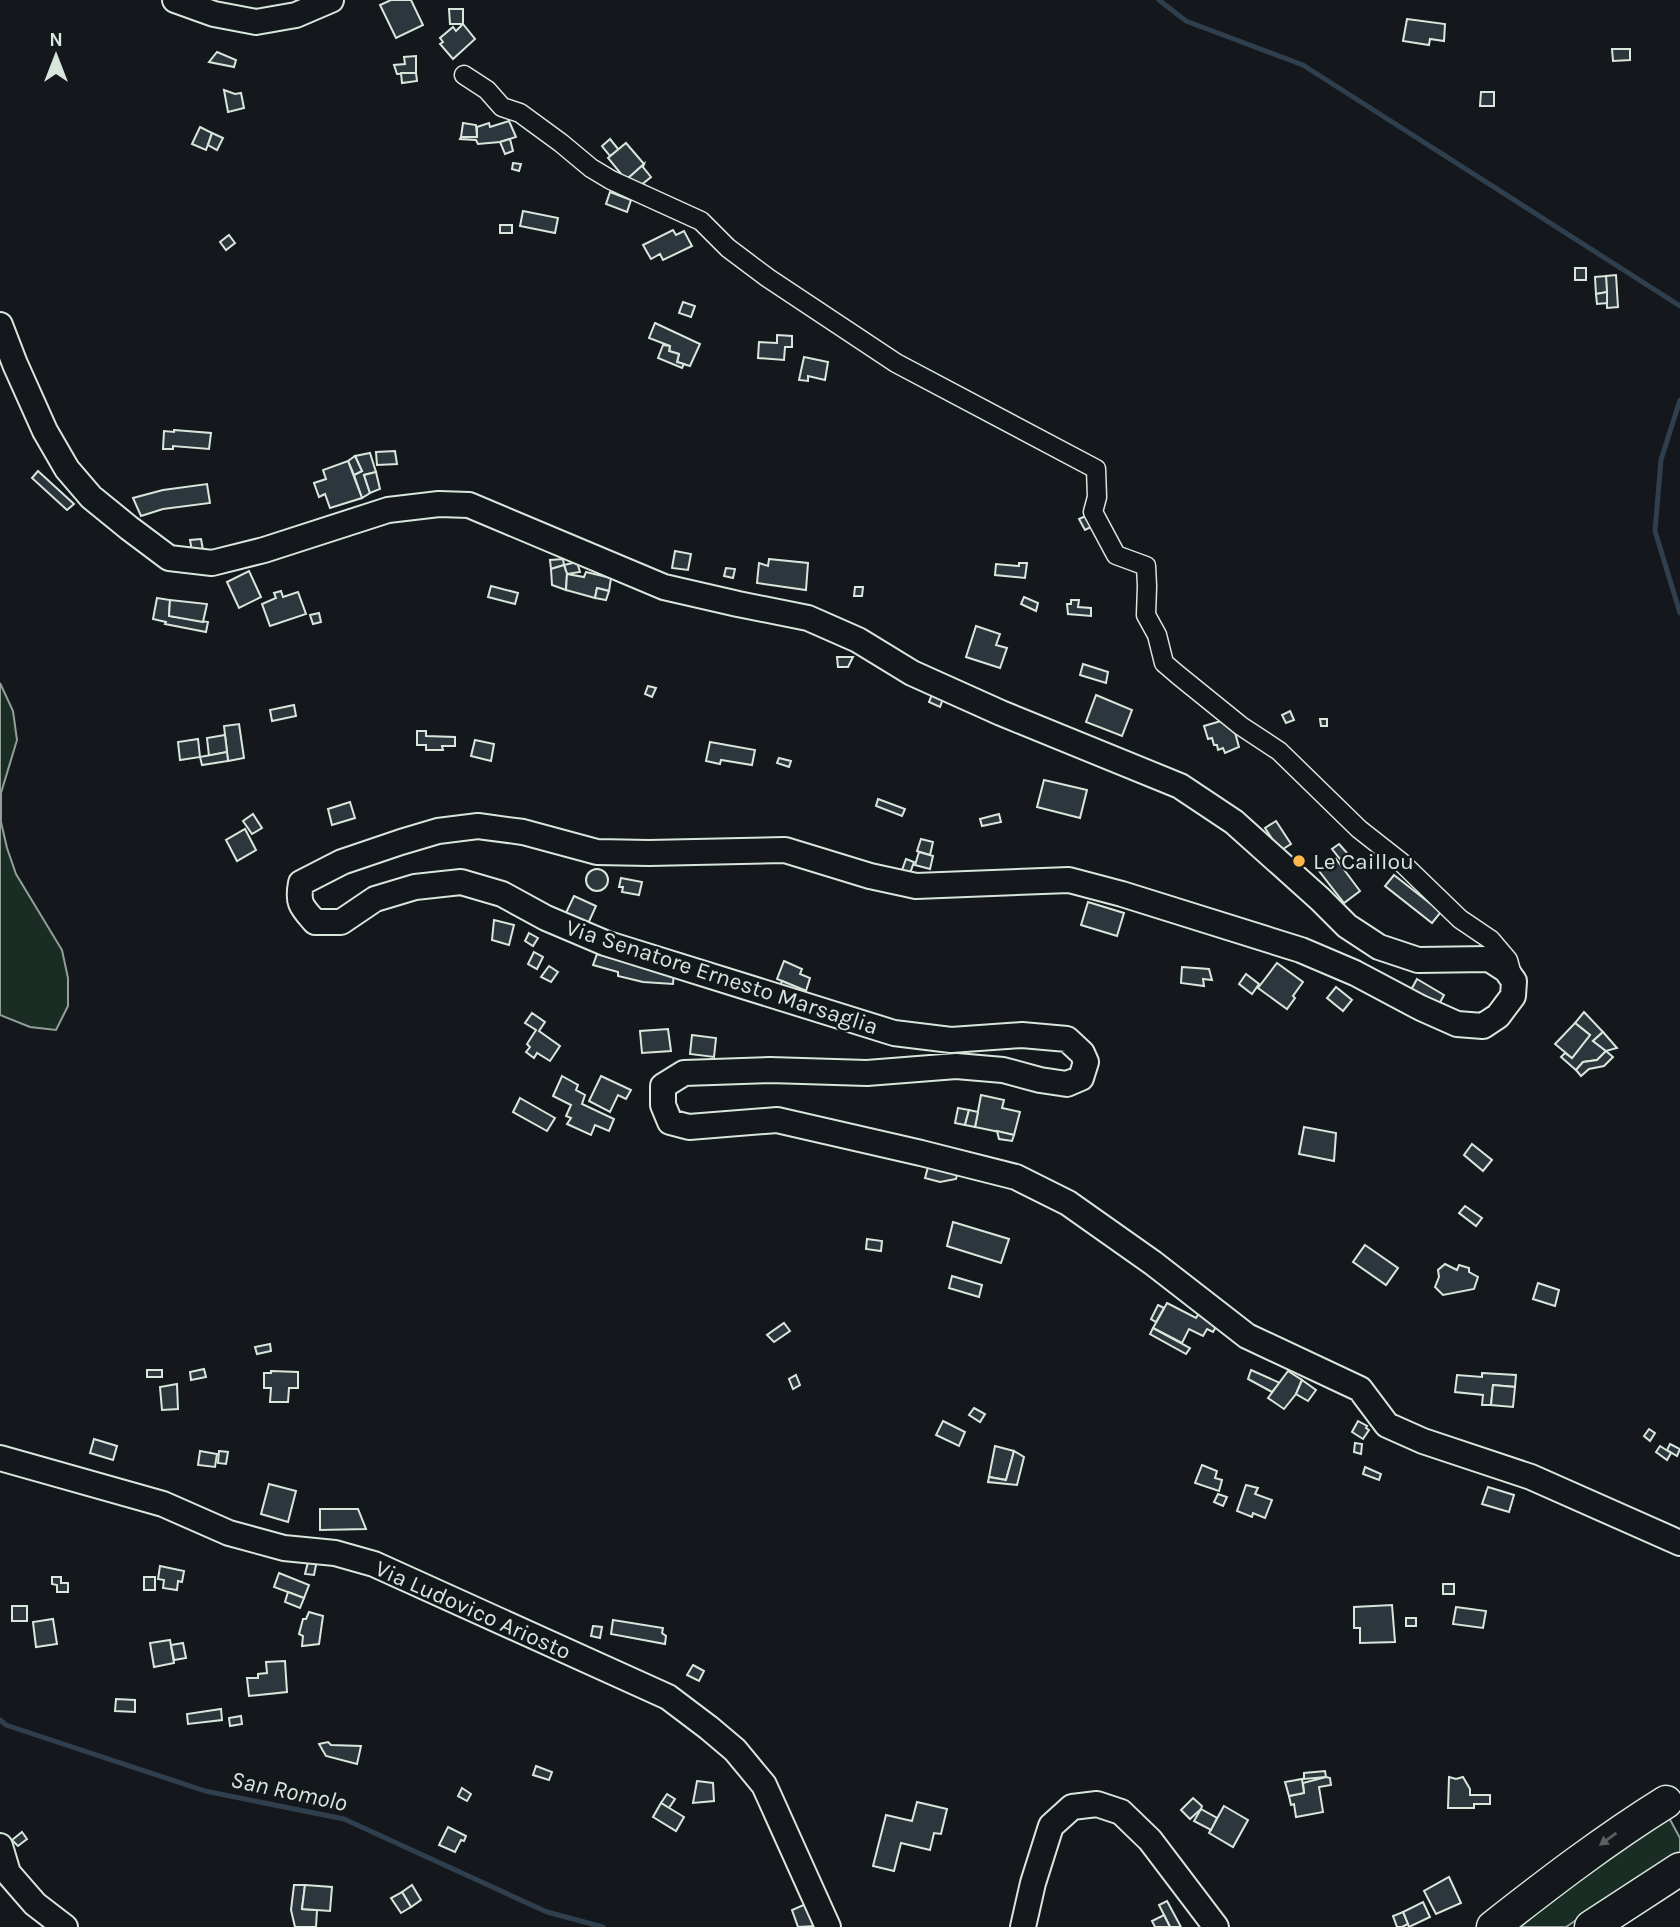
<svg xmlns="http://www.w3.org/2000/svg" width="1680" height="1927" font-family="Karla,sans-serif">
  <style>
    .green { fill: #1a2d24; stroke: #939e99; stroke-width: 2 }
    .lines { fill: none; stroke-linecap: round; stroke-linejoin: round }
    .stream { stroke: #2f3f4d; stroke-width: 5 }
    .building { fill: #2c363c; stroke: #d8e6dc; stroke-width: 2 }
    .street-casing { stroke: #d8e6dc; stroke-width: 21 }
    .secondary-casing { stroke: #d8e6dc; stroke-width: 28 }
    .highway-casing { stroke: #d8e6dc; stroke-width: 35 }
    .street { stroke: #14181c; stroke-width: 18 }
    .secondary { stroke: #14181c; stroke-width: 24 }
    .highway { stroke: #14181c; stroke-width: 32 }
    .oneway { fill: #59605f }
    .poi-dot { fill: #ffb74d; stroke: #14181c; stroke-width: 2.5 }
    .labels { text-anchor: middle; dominant-baseline: central; stroke-width: 5; stroke-linejoin: round; paint-order: stroke }
    .poi-label { font-size: 23px; fill: #d8e6dc; stroke: #14181c; text-anchor: start }
    .street-label { font-size: 23px; fill: #d8e6dc; stroke: #14181c }
    .water-label { font-size: 24px; font-style: italic; fill: #d8e6dc; stroke: #14181c }
  </style>
  <rect width="100%" height="100%" fill="#14181c"/>
  <g class="green">
    <polygon points="0,683 13,711 17,740 1,793 1,822 7,848 16,874 62,950 68,978 68,1006 56,1030 30,1027 0,1015"/>
    <polygon points="1667,1814 1680,1838 1680,1853 1627,1885 1566,1927 1513,1927"/>
  </g>
  <g class="lines">
    <g class="stream">
      <polyline points="1159,0 1186,21 1303,65 1680,306"/>
      <polyline points="1680,400 1661,460 1655,531 1680,613"/>
      <polyline points="0,1720 6,1725 205,1791 344,1819 547,1912 603,1927"/>
    </g>
  </g>
  <g class="building">
    <polygon points="391,0 411,0 423,25 396,38 380,5"/>
    <polygon points="449,9 463,9 463,24 450,24"/>
    <polygon points="1407,19 1445,24 1444,41 1430,39 1429,45 1403,41"/>
    <polygon points="463,24 475,39 453,59 440,44 443,42 440,38 453,27 456,31"/>
    <polygon points="1612,49 1630,49 1630,60 1613,61"/>
    <polygon points="217,52 236,60 234,67 209,62"/>
    <polygon points="416,56 416,73 397,74 394,65 405,64 404,57"/>
    <polygon points="401,73 416,73 417,81 402,83"/>
    <polygon points="224,90 235,94 241,93 244,108 228,112"/>
    <polygon points="1481,92 1494,92 1494,106 1480,106"/>
    <polygon points="509,121 516,137 500,142 478,144 476,140 460,139 461,137 477,137 477,127 489,123 490,127"/>
    <polygon points="463,123 476,125 477,137 461,137"/>
    <polygon points="200,127 212,133 206,150 192,144"/>
    <polygon points="212,133 223,138 217,150 208,145"/>
    <polygon points="510,139 513,151 505,154 500,142"/>
    <polygon points="610,139 619,150 610,156 602,146"/>
    <polygon points="626,143 644,164 626,180 608,158"/>
    <polygon points="513,163 521,164 519,171 512,169"/>
    <polygon points="644,164 643,167 651,177 635,190 626,180"/>
    <polygon points="610,192 631,200 627,212 606,204"/>
    <polygon points="523,211 558,218 555,233 520,226"/>
    <rect x="500" y="225" width="12" height="8"/>
    <polygon points="673,230 676,235 684,231 692,246 663,260 660,254 651,259 643,245"/>
    <polygon points="229,235 235,243 226,250 220,242"/>
    <rect x="1575" y="268" width="11" height="12"/>
    <polygon points="1616,275 1618,307 1607,308 1606,276"/>
    <polygon points="1606,276 1607,292 1596,294 1595,277"/>
    <polygon points="1607,292 1607,303 1597,304 1596,294"/>
    <polygon points="683,302 695,306 691,317 679,313"/>
    <polygon points="655,323 700,344 690,366 677,362 679,354 669,351 670,346 649,338"/>
    <polygon points="777,335 792,336 792,347 785,347 784,360 758,358 759,342 777,343"/>
    <polygon points="663,345 670,346 669,351 679,354 677,362 684,364 682,368 658,358"/>
    <polygon points="804,357 828,362 825,380 808,376 808,381 799,380"/>
    <polygon points="174,430 211,433 209,449 173,446 173,449 163,449 164,431 174,432"/>
    <polygon points="395,451 397,464 377,465 376,452"/>
    <polygon points="370,453 376,472 364,475 370,493 362,498 354,475 362,471 355,456"/>
    <polygon points="355,456 362,471 354,475 348,461"/>
    <polygon points="348,461 362,498 330,508 325,494 319,497 314,483 326,479 323,470"/>
    <polygon points="38,471 74,504 67,510 32,478"/>
    <polygon points="376,472 380,489 370,493 364,475"/>
    <polygon points="207,484 210,503 163,509 141,516 133,498 163,490"/>
    <polygon points="1090,514 1095,525 1085,530 1079,519"/>
    <polygon points="201,539 204,555 193,557 190,540"/>
    <polygon points="675,551 691,554 688,570 672,568"/>
    <polygon points="563,559 564,565 551,569 550,560"/>
    <polygon points="769,559 808,563 806,590 757,583 759,563 768,566"/>
    <polygon points="577,562 580,572 567,574 564,565"/>
    <polygon points="1019,563 1027,563 1025,578 995,575 996,564 1019,566"/>
    <polygon points="564,565 567,574 566,590 552,585 551,569"/>
    <polygon points="726,568 735,569 733,578 724,576"/>
    <polygon points="249,571 261,597 239,608 227,582"/>
    <polygon points="586,572 611,578 609,591 597,588 595,598 566,590 567,574 584,577"/>
    <polygon points="491,586 518,593 515,604 488,597"/>
    <polygon points="855,587 863,587 862,596 854,596"/>
    <polygon points="597,588 609,591 606,600 595,598"/>
    <polygon points="281,591 283,597 298,592 306,614 270,626 262,604 276,598 274,593"/>
    <polygon points="1024,597 1038,603 1036,611 1021,604"/>
    <polygon points="157,598 170,600 169,616 208,622 206,632 165,624 166,622 153,619"/>
    <polygon points="170,600 207,604 203,622 169,616"/>
    <polygon points="1071,600 1079,600 1078,607 1091,608 1091,616 1068,614 1067,604 1071,604"/>
    <polygon points="319,613 321,622 313,624 310,615"/>
    <polygon points="976,626 1000,634 996,645 1007,648 1000,668 966,657"/>
    <polygon points="837,657 853,657 848,667 838,667"/>
    <polygon points="1083,664 1108,672 1106,683 1080,675"/>
    <polygon points="648,686 656,688 652,697 645,694"/>
    <polygon points="933,692 944,696 940,707 929,702"/>
    <polygon points="1096,695 1132,710 1122,736 1086,722"/>
    <polygon points="294,705 296,716 272,721 270,710"/>
    <polygon points="1290,711 1294,720 1286,723 1282,715"/>
    <polygon points="1231,718 1239,747 1225,753 1223,748 1218,750 1217,745 1214,745 1212,738 1208,739 1204,726"/>
    <polygon points="1320,719 1327,719 1327,726 1321,726"/>
    <polygon points="239,724 244,758 228,761 224,726"/>
    <polygon points="417,731 426,731 426,736 455,737 455,746 442,746 443,750 426,750 426,745 417,745"/>
    <polygon points="225,735 227,752 209,756 207,738"/>
    <polygon points="198,739 200,757 180,760 178,742"/>
    <polygon points="475,740 494,744 491,761 471,756"/>
    <polygon points="710,742 755,750 752,765 721,760 720,764 706,761"/>
    <polygon points="227,752 228,761 202,765 200,757"/>
    <polygon points="779,758 791,761 789,767 777,763"/>
    <polygon points="1044,780 1087,790 1080,818 1037,807"/>
    <polygon points="878,799 905,809 902,816 876,806"/>
    <polygon points="350,802 355,818 332,825 328,809"/>
    <polygon points="253,814 262,828 252,834 243,821"/>
    <polygon points="999,814 1001,822 982,826 980,819"/>
    <polygon points="1276,821 1291,844 1280,851 1265,828"/>
    <polygon points="245,829 256,850 237,861 226,840"/>
    <polygon points="921,839 933,842 930,855 917,851"/>
    <polygon points="1339,844 1347,853 1340,859 1332,849"/>
    <polygon points="919,852 933,856 930,869 915,865"/>
    <polygon points="906,859 914,862 909,876 901,873"/>
    <polygon points="1336,859 1360,891 1344,903 1319,871"/>
    <circle cx="597" cy="880" r="11"/>
    <polygon points="1394,875 1441,912 1432,923 1385,886"/>
    <polygon points="621,878 642,882 639,895 622,892 623,887 619,887"/>
    <polygon points="574,896 596,906 587,926 565,915"/>
    <polygon points="1088,902 1124,913 1117,936 1081,925"/>
    <polygon points="494,920 514,925 509,945 492,940"/>
    <polygon points="529,933 538,938 533,946 525,941"/>
    <polygon points="534,952 543,957 537,969 528,964"/>
    <polygon points="597,954 636,965 637,958 674,972 673,984 643,982 618,976 618,972 593,965"/>
    <polygon points="784,961 802,969 800,974 810,978 806,991 777,979"/>
    <polygon points="1277,963 1303,982 1293,996 1295,998 1287,1009 1258,988"/>
    <polygon points="549,966 558,972 551,982 541,977"/>
    <polygon points="1182,967 1209,969 1212,980 1203,979 1204,986 1181,983"/>
    <polygon points="1246,974 1259,984 1252,994 1239,984"/>
    <polygon points="1417,979 1444,995 1438,1006 1411,990"/>
    <polygon points="782,981 804,990 802,995 780,986"/>
    <polygon points="1336,987 1352,1000 1343,1011 1327,998"/>
    <polygon points="1584,1012 1603,1032 1593,1041 1606,1051 1597,1060 1583,1062 1576,1070 1561,1057 1565,1053 1572,1058 1590,1035 1575,1023"/>
    <polygon points="532,1013 545,1022 539,1031 560,1046 550,1061 537,1053 534,1058 526,1052 530,1047 527,1044 536,1030 525,1023"/>
    <polygon points="1575,1023 1590,1035 1572,1058 1555,1044"/>
    <polygon points="668,1029 671,1051 642,1053 640,1031"/>
    <polygon points="1603,1032 1617,1048 1606,1051 1593,1041"/>
    <polygon points="692,1035 716,1038 714,1057 690,1054"/>
    <polygon points="1606,1051 1613,1057 1604,1066 1589,1069 1581,1076 1576,1070 1583,1062 1597,1060"/>
    <polygon points="562,1076 578,1085 576,1090 585,1095 582,1104 614,1119 609,1131 595,1125 591,1135 567,1124 571,1118 566,1116 571,1105 553,1096"/>
    <polygon points="601,1076 631,1090 626,1099 618,1095 610,1112 589,1101"/>
    <polygon points="981,1095 1004,1100 1002,1108 1020,1112 1014,1135 975,1127"/>
    <polygon points="520,1098 555,1118 547,1131 513,1112"/>
    <polygon points="958,1108 969,1110 965,1125 955,1123"/>
    <polygon points="969,1110 978,1112 975,1127 965,1125"/>
    <polygon points="1304,1127 1336,1133 1334,1161 1299,1154"/>
    <polygon points="997,1131 1014,1135 1012,1141 999,1139"/>
    <polygon points="1472,1144 1492,1160 1483,1171 1464,1155"/>
    <polygon points="930,1160 959,1168 956,1179 940,1182 925,1178"/>
    <polygon points="1465,1206 1482,1218 1476,1226 1459,1213"/>
    <polygon points="953,1222 1009,1239 1001,1263 947,1246"/>
    <polygon points="867,1239 882,1241 881,1251 866,1249"/>
    <polygon points="1365,1245 1398,1268 1386,1285 1353,1262"/>
    <polygon points="1445,1264 1457,1270 1459,1265 1469,1268 1469,1272 1478,1277 1474,1289 1443,1295 1435,1287 1439,1277 1438,1270"/>
    <polygon points="952,1276 982,1285 979,1297 949,1288"/>
    <polygon points="1538,1283 1559,1290 1555,1306 1533,1299"/>
    <polygon points="1167,1303 1196,1318 1201,1310 1220,1320 1213,1332 1207,1329 1203,1336 1189,1329 1182,1343 1153,1328"/>
    <polygon points="1158,1305 1164,1308 1156,1322 1151,1319"/>
    <polygon points="784,1323 790,1331 774,1342 767,1335"/>
    <polygon points="1153,1328 1190,1348 1186,1354 1150,1334"/>
    <polygon points="270,1344 271,1351 257,1354 255,1347"/>
    <polygon points="204,1369 206,1377 191,1380 190,1372"/>
    <rect x="147" y="1370" width="15" height="7"/>
    <polygon points="1251,1370 1280,1383 1272,1392 1248,1379"/>
    <polygon points="271,1371 298,1372 298,1388 289,1388 288,1402 270,1402 271,1388 264,1388 264,1373 271,1373"/>
    <polygon points="1288,1371 1302,1380 1296,1394 1284,1409 1268,1398"/>
    <polygon points="1482,1373 1516,1375 1515,1387 1493,1385 1491,1405 1482,1405 1483,1395 1455,1392 1457,1375 1482,1377"/>
    <polygon points="796,1375 800,1385 793,1389 789,1379"/>
    <polygon points="1302,1380 1316,1390 1308,1401 1296,1394"/>
    <polygon points="177,1384 178,1409 162,1410 160,1387"/>
    <polygon points="1493,1385 1515,1387 1513,1407 1491,1405"/>
    <polygon points="974,1408 985,1414 980,1422 969,1415"/>
    <polygon points="943,1421 965,1432 959,1446 936,1435"/>
    <polygon points="1358,1421 1367,1426 1366,1428 1369,1430 1363,1439 1352,1432"/>
    <polygon points="1649,1429 1655,1433 1650,1441 1644,1436"/>
    <polygon points="94,1439 117,1446 113,1460 90,1453"/>
    <polygon points="1355,1443 1362,1444 1361,1454 1354,1452"/>
    <polygon points="1670,1444 1680,1449 1677,1456 1667,1450"/>
    <polygon points="995,1446 1014,1451 1006,1480 989,1477"/>
    <polygon points="1660,1446 1671,1453 1667,1460 1656,1452"/>
    <polygon points="200,1451 217,1454 215,1467 198,1465"/>
    <polygon points="219,1451 228,1452 226,1464 218,1463"/>
    <polygon points="1014,1451 1024,1457 1017,1485 988,1482 989,1477 1006,1480"/>
    <polygon points="1202,1465 1217,1471 1215,1478 1222,1480 1219,1491 1195,1483"/>
    <polygon points="1365,1467 1381,1474 1379,1480 1363,1474"/>
    <polygon points="269,1484 296,1491 288,1522 261,1514"/>
    <polygon points="1246,1485 1258,1488 1255,1494 1272,1500 1265,1518 1253,1513 1252,1517 1237,1511"/>
    <polygon points="1488,1487 1514,1495 1509,1512 1482,1504"/>
    <polygon points="1218,1494 1227,1497 1223,1506 1214,1502"/>
    <polygon points="320,1509 358,1509 366,1529 320,1530"/>
    <polygon points="318,1555 314,1575 305,1574 308,1562"/>
    <polygon points="160,1566 184,1571 182,1582 178,1581 177,1590 163,1588 164,1580 158,1579"/>
    <polygon points="279,1573 309,1585 304,1598 274,1587"/>
    <polygon points="52,1577 61,1577 61,1583 68,1583 68,1592 57,1592 57,1585 52,1584"/>
    <rect x="144" y="1577" width="11" height="13"/>
    <rect x="1443" y="1584" width="11" height="10"/>
    <polygon points="288,1592 304,1598 300,1608 285,1602"/>
    <polygon points="1392,1605 1395,1642 1360,1643 1360,1628 1354,1628 1354,1607"/>
    <rect x="12" y="1606" width="15" height="15"/>
    <polygon points="1456,1607 1486,1611 1483,1628 1453,1624"/>
    <polygon points="309,1612 323,1616 319,1644 302,1646 303,1636 299,1634 303,1619 306,1619"/>
    <rect x="1406" y="1618" width="10" height="8"/>
    <polygon points="53,1619 57,1644 36,1647 33,1622"/>
    <polygon points="613,1620 663,1628 662,1633 666,1636 665,1644 611,1634"/>
    <polygon points="593,1626 602,1627 600,1638 591,1636"/>
    <polygon points="170,1640 174,1663 154,1667 150,1643"/>
    <polygon points="183,1643 186,1658 174,1660 171,1645"/>
    <polygon points="285,1661 287,1692 249,1696 247,1678 258,1678 258,1674 267,1673 266,1662"/>
    <polygon points="693,1665 704,1671 699,1681 687,1675"/>
    <polygon points="116,1699 135,1700 135,1712 115,1711"/>
    <polygon points="221,1709 222,1720 188,1724 187,1714"/>
    <polygon points="241,1716 242,1724 230,1726 229,1718"/>
    <polygon points="328,1742 331,1745 361,1746 357,1764 326,1756 319,1744"/>
    <polygon points="536,1766 552,1772 549,1780 533,1775"/>
    <polygon points="1325,1771 1326,1777 1304,1779 1304,1773"/>
    <polygon points="1326,1777 1330,1778 1331,1785 1319,1787 1323,1812 1296,1817 1294,1804 1291,1805 1289,1796 1304,1793 1303,1783"/>
    <polygon points="1449,1777 1456,1779 1463,1777 1470,1789 1470,1795 1490,1795 1490,1804 1474,1804 1474,1808 1448,1808"/>
    <polygon points="1302,1779 1304,1793 1289,1796 1285,1782"/>
    <polygon points="697,1781 713,1783 714,1801 693,1803"/>
    <polygon points="462,1788 471,1794 467,1801 458,1796"/>
    <polygon points="667,1794 675,1799 669,1808 661,1803"/>
    <polygon points="1193,1798 1202,1806 1201,1809 1190,1819 1181,1810"/>
    <polygon points="917,1802 947,1809 941,1834 934,1833 930,1850 901,1843 894,1871 873,1866 886,1815 912,1821"/>
    <polygon points="661,1803 684,1817 676,1831 653,1817"/>
    <polygon points="1224,1806 1248,1820 1233,1847 1209,1833"/>
    <polygon points="1201,1809 1217,1818 1211,1830 1194,1821"/>
    <polygon points="448,1827 466,1836 464,1841 461,1840 455,1852 439,1845"/>
    <polygon points="22,1832 27,1839 18,1846 12,1840"/>
    <polygon points="1449,1877 1461,1903 1436,1914 1424,1891"/>
    <polygon points="294,1885 305,1885 302,1909 317,1910 316,1927 295,1927 291,1910"/>
    <polygon points="305,1885 332,1887 330,1911 302,1909"/>
    <polygon points="412,1885 421,1900 411,1907 402,1892"/>
    <polygon points="402,1892 411,1907 401,1913 391,1898"/>
    <polygon points="1167,1901 1181,1927 1170,1927 1159,1905"/>
    <polygon points="1423,1902 1430,1917 1409,1927 1403,1912"/>
    <polygon points="808,1903 816,1926 798,1927 792,1910"/>
    <polygon points="1403,1912 1408,1924 1402,1927 1397,1927 1393,1916"/>
    <polygon points="1164,1915 1170,1927 1155,1927 1152,1921"/>
  </g>
  <g class="lines">
    <g class="street-casing">
      <polyline id="street" points="464,75 487,90 502,107 520,113 561,143 591,168 611,180 701,221 728,248 768,278 896,363 1096,469 1097,497 1093,512 1116,555 1146,566 1147,586 1146,615 1157,635 1164,663 1178,675 1241,726 1279,751 1359,829 1401,862 1460,919 1491,940 1508,960 1511,971"/>
    </g>
    <g class="secondary-casing">
      <g id="secondary">
        <polyline points="175,0 214,14 256,22 296,15 331,0"/>
        <path d="M0,325L15,364L45,431L67,469L91,497L129,528L169,558L212,563L264,550L388,510L439,504L469,505L664,587L738,604L808,618L858,640L912,673L1001,713L1180,786L1234,822L1320,899L1347,926L1379,947L1418,960L1489,959L1506,970L1514,981L1513,996L1498,1016L1483,1026L1457,1024L1421,1008L1355,973L1301,950L1122,894L1069,880L916,886L870,876L785,850L649,853L597,852L523,832L478,826L438,831L401,842L342,862L301,883C297,904 302,907 315,922H341L375,899L415,887L461,882L502,894L546,918L605,943L894,1033L951,1040L1022,1035L1067,1039L1082,1053L1086,1062L1081,1078L1067,1084L1040,1080L1003,1070L956,1066L867,1073L770,1070L684,1073L663,1086V1105L670,1122L689,1127L777,1120L921,1153L1016,1177L1068,1203L1153,1263L1247,1336L1360,1389L1387,1425L1423,1441L1531,1477L1680,1543"/>
        <polyline points="0,1458 163,1504 229,1533 284,1548 335,1553 374,1564 668,1697 709,1728 735,1750 764,1785 828,1927"/>
        <polyline points="0,1846 8,1873 35,1904 65,1927"/>
        <polyline points="1023,1927 1033,1883 1051,1826 1072,1807 1097,1804 1121,1812 1150,1840 1216,1927"/>
      </g>
    </g>
    <g class="highway-casing">
      <g id="highway">
        <path d="M1493,1927C1549,1883 1605,1840 1666,1802"/>
        <polyline points="1591,1927 1680,1869"/>
      </g>
    </g>
    <use href="#street" class="street"/>
    <use href="#secondary" class="secondary"/>
    <use href="#highway" class="highway"/>
  </g>
  <defs><path id="oneway-solid" d="M-6-.8H1V-3.2L6.5 0L1 3.2V.8H-6Z" transform="scale(1.75)"/></defs>
  <use class="oneway" href="#oneway-solid" transform="translate(1608 1839) rotate(144)"/>
  <circle class="poi-dot" cx="1299" cy="861" r="7"/>
  <g class="labels">
    <g class="poi-label">
      <text x="1313" y="861">Le Caillou</text>
    </g>
    <g class="street-label">
      <text transform="translate(722 977) rotate(18)">Via Senatore Ernesto Marsaglia</text>
      <text transform="translate(473 1610) rotate(24)">Via Ludovico Ariosto</text>
    </g>
    <g class="water-label">
      <text transform="translate(289 1791) rotate(12)">San Romolo</text>
    </g>
  </g>
  <g transform="translate(56 56)" stroke="#14181c" stroke-width="5" paint-order="stroke">
  <path d="M0-5L12 26L0 18L-12 26Z" fill="#d8e6dc"/>
  <text y="-10" font-size="19" font-weight="bold" text-anchor="middle" fill="#d8e6dc">N</text>
  </g>
</svg>
